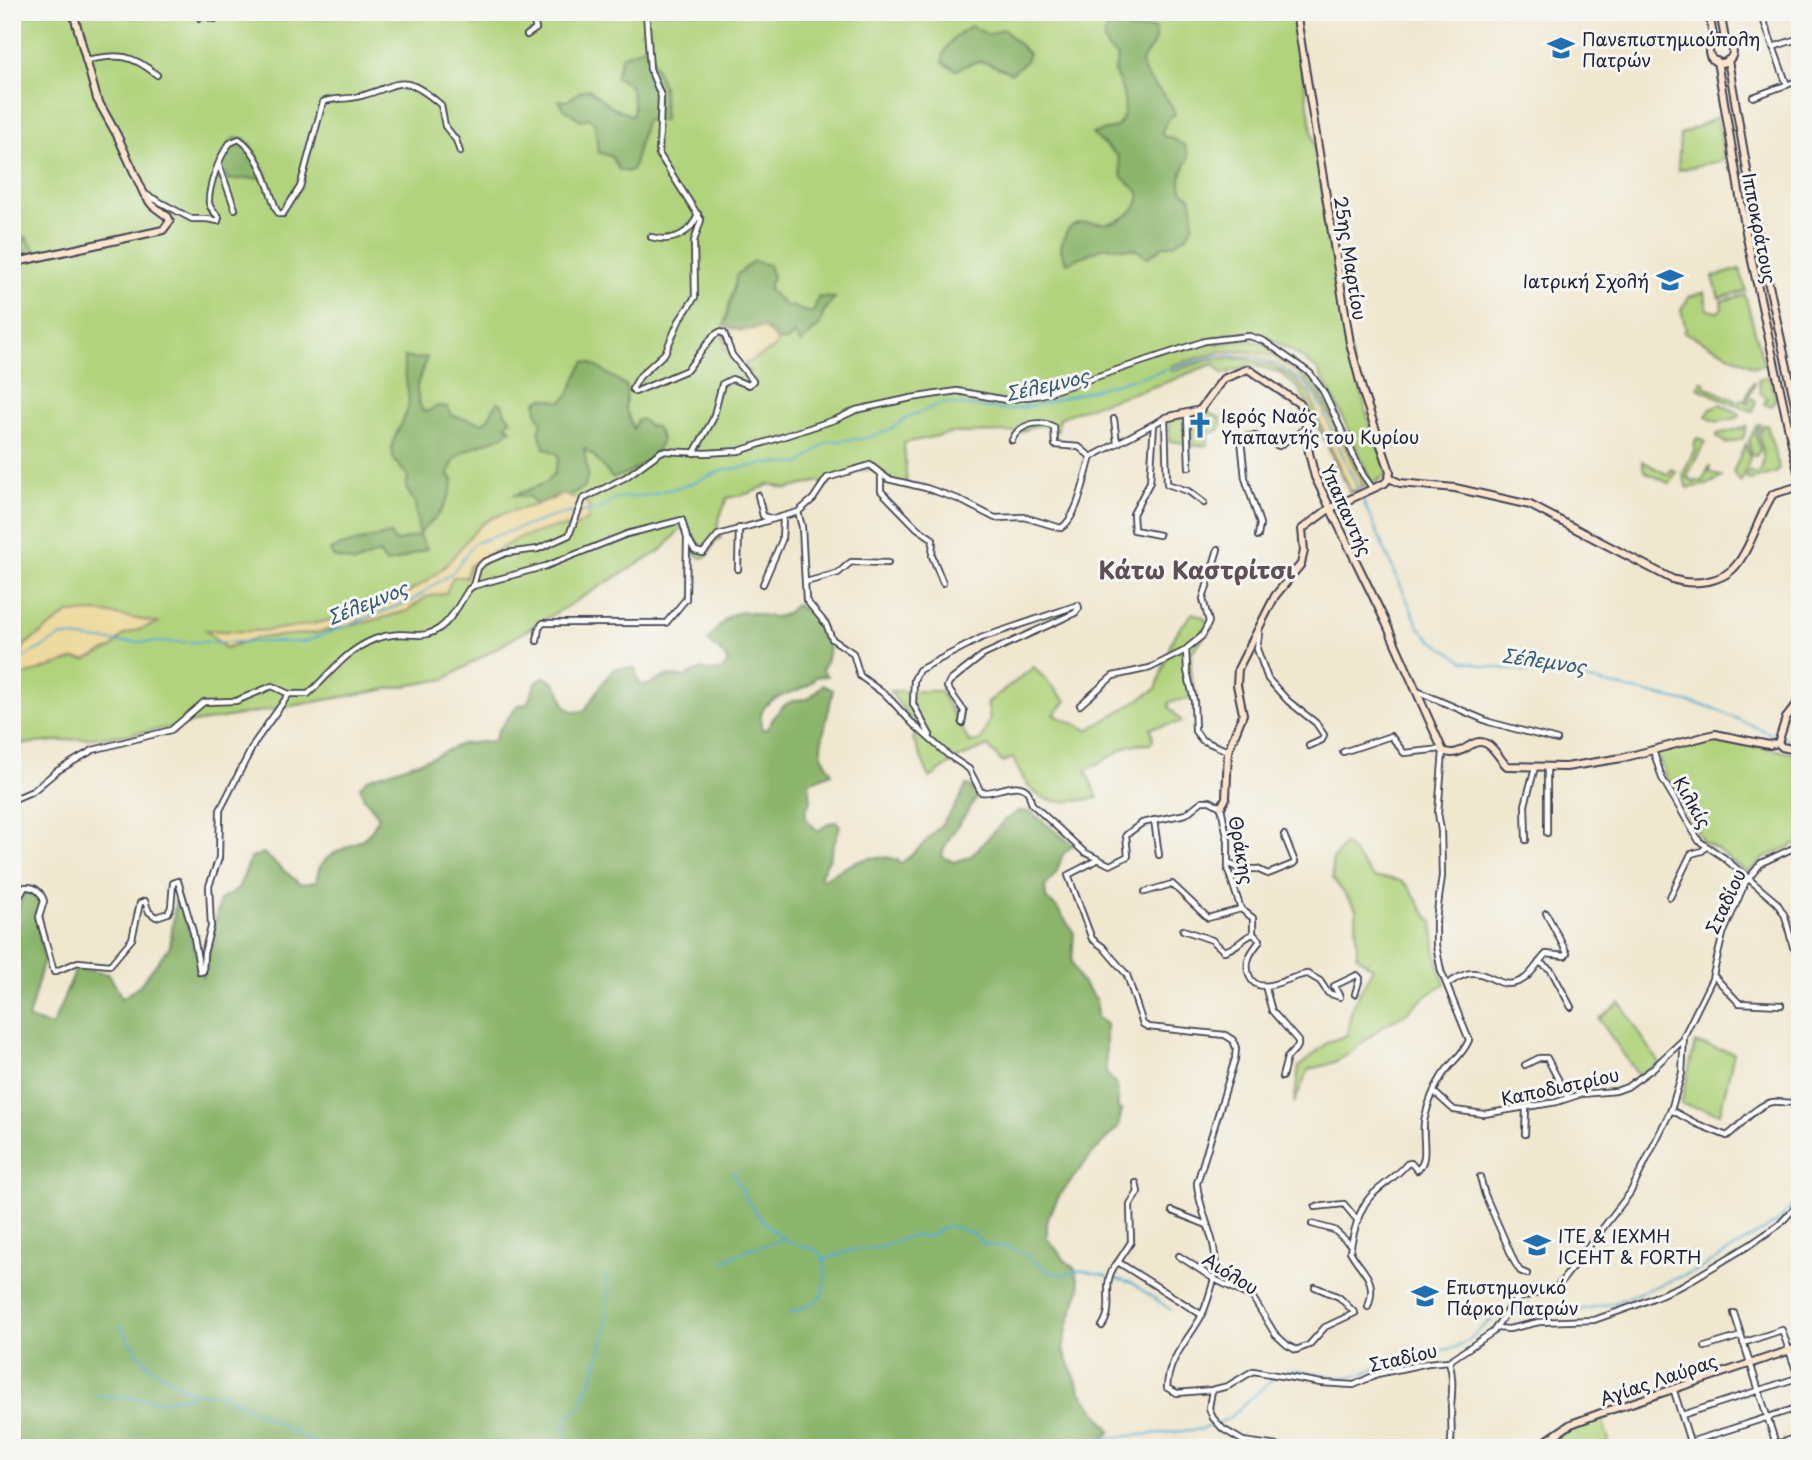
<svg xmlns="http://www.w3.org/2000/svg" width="1812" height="1460" font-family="'Playpen Sans',sans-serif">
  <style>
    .green { fill: #b1d37c; stroke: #6a7a5c; stroke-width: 2 }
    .forest { fill: #8cb56c; stroke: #576c54; stroke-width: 2 }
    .sand { fill: #eeda9e; stroke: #887e6c; stroke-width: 2 }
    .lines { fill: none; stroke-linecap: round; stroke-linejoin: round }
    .stream { stroke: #54acd1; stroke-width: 2 }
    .street-casing { stroke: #414051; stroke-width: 8 }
    .secondary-casing { stroke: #414051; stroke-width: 10 }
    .street { stroke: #fff; stroke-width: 4.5 }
    .secondary { stroke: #fbe5cf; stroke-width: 6 }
    .labels { text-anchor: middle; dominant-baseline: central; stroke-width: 6; stroke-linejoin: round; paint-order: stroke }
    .poi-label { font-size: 18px; fill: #22223b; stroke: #f6f6f2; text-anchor: start }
    .street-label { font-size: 18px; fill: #22223b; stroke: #f6f6f2 }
    .water-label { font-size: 19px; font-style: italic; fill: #365977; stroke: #f6f6f2 }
    .district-label { font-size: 24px; font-weight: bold; fill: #5f4f57; stroke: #f6f6f2 }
  </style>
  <rect width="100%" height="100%" fill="#f6f6f2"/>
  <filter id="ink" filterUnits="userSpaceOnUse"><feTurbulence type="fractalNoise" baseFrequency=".0143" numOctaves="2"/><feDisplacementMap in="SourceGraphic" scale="14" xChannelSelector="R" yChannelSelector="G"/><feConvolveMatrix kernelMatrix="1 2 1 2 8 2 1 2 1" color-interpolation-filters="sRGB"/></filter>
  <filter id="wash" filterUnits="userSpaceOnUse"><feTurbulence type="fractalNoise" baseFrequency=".00686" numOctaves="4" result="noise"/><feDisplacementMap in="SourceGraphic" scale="28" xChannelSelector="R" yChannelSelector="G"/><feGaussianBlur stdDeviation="1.57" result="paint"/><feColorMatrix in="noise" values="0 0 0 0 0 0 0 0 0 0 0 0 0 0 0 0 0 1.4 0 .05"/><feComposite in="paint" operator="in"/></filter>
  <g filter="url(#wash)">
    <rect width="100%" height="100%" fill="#f0e7cf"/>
    <g class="green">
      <path d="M12,12H1293L1345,334L1370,424L1386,468V475L1372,484L1341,413L1317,369L1294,352L1263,335L1227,333L1217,344L1248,340L1264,344L1303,371L1314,384L1329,407L1368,485L1350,493L1300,390L1279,372L1251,365L1223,374L1215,364C1195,369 1178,379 1159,385C1125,396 1092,404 1060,418L1057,432C1047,422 1033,425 1021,432L952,433L904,443L907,487L883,480L875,469C860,468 833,476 824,487L820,481L787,489L770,484L750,493L727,498L717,525L721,538L715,541L708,556L701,558L692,552L689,529L686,523L663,549L445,679L126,735L12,745Z"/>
      <polygon points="1717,117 1725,160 1678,170 1680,135"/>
      <polygon points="1740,269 1746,291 1719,298 1713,277"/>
      <polygon points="1704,292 1708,310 1718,312 1722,308 1721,301 1745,295 1764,365 1754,367 1684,332 1686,329 1681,310 1689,297"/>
      <polygon points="1770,376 1775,401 1770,406 1764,404 1767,398 1761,394 1758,379"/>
      <polygon points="1701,381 1705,382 1704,386 1736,401 1734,405 1698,388"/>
      <polygon points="1753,382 1755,383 1746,402 1749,404 1751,398 1756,401 1753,411 1737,406 1741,399 1745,400"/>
      <polygon points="1720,404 1740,414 1737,418 1718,422 1706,417 1711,408"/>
      <polygon points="1206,412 1221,418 1221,427 1218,431 1207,433 1208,445 1191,446 1192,416 1199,416"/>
      <polygon points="1179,418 1186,422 1186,443 1169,441 1169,420"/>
      <polygon points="1757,424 1760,424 1756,434 1760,450 1756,456 1751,454 1749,441"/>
      <path d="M1763,425H1767L1779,468L1776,473L1750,480L1746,477L1749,470L1754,474L1760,472C1766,460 1762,447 1759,434Z"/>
      <polygon points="1747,427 1743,438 1727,444 1717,437 1717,434"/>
      <polygon points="1697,438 1705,442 1687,476 1694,483 1695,481 1702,482 1710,465 1709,472 1722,477 1707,485 1687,488 1683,474 1695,448 1693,446"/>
      <polygon points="1746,444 1750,458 1741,483 1733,472"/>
      <polygon points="1642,461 1668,475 1671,469 1676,472 1670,484 1644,471"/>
      <path d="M1193,613L1203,617L1212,627L1191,653V678L1197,697L1169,702V707L1182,722L1151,728L1153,740L1150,744L1130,745L1086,771L1098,798C1049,805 1034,806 1013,758L1002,762L988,746L957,759L930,778L913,739L918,730L890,691H940L970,743L981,741L990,718L987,703L1034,667L1066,701L1054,715L1088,730L1156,689L1171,643L1179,629Z"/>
      <polygon points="1719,738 1800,755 1800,842 1764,858 1747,873 1717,849 1703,842 1665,776 1657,752"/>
      <path d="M1344,844C1357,854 1363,868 1375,878C1420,876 1407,898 1433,922C1434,944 1436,963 1445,984C1429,993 1416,1004 1402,1016C1396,1020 1388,1022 1383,1026C1355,1047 1345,1064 1309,1069L1294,1103L1299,1067L1328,1042L1347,1035L1352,1007L1373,968L1357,956L1356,909L1333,879L1332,862Z"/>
      <polygon points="1620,1003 1659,1063 1640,1078 1599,1019"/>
      <polygon points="1695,1043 1734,1053 1720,1113 1681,1104"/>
      <polygon points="1601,1414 1611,1448 1536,1448 1562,1432"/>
    </g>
    <g class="forest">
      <path d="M1114,12H1128L1129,30L1155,28C1157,50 1147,47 1141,64C1148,86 1168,92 1175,114L1169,118L1161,133L1165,137H1170L1185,146L1189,157L1180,177L1182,190L1190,197L1193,211V225L1187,236L1174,244L1164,246L1147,258L1136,249L1104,247L1067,263C1061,253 1059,248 1064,238C1067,230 1070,225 1079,223C1088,221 1098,224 1107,223C1123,221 1142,209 1139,192L1122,177L1118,156L1092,134L1117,127C1131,111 1123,88 1114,72L1118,57C1091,38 1110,33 1114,12Z"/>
      <path d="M971,26L988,35L1003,29L1029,54L1025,62L1012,73C987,65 985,54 957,70L943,63C942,45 957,35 971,26Z"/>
      <polygon points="647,46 663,86 664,121 645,121 633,169 627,172 619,170 612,157 598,152 595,124 589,118 581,120 564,109 559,100 567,101 581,91 589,89 611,107 632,116 634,107 630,85 615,77 622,56"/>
      <polygon points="234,138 243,138 250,144 267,177 228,180 225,173 217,174 222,155"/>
      <polygon points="26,237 37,253 12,258 12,252"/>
      <path d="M753,261L769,265L773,277L768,289L786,306C796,305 803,314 813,312L818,297L835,298L823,313L820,325L801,343L794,334L787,341L777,340L769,331C752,329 740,331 724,326L737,275Z"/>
      <path d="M404,357L416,359L427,357C421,382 411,381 422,410L426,412L438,406L447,407L453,416L483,423C490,418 492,409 498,402L502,404L505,413L511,419L506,425L511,430C492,447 453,443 449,475L453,479C452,492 445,508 435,518C429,524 424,527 419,535L427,549C412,553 401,561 386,563L379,553L355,563L333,557L330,550C337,545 378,537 390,534L395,542L419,535L415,503L406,488L408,476C404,471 397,465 394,459C386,440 405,424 408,407C411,389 402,374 404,357Z"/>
      <path d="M585,362L591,363L625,385L627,389L625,407L633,429L637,421L641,419L649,426L656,427L662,439C658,457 630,475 612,478L594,456L584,449L588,475L585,487L566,497L561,494L536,505L530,497L515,495L545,483L554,474L559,457L556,453L544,448L539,431L542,423L537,413L536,402L543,398L561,402C573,395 575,373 585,362Z"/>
      <path d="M795,605C822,617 838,642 822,670L827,676L815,677C809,698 751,688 762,730L767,729C777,711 785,698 808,699L823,685L833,690L821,745L822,755L832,773L809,782L811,801L806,809V819L818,831L829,823L837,822L840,826L829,859L820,876L823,879C846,867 869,850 898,860L900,864L904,861C925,845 957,810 966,785L971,787L977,797C969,811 943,843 942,856L953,862L970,857L1005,820L1018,811L1031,812L1073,845L1063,854L1056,873L1045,887L1046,898L1057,908L1074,933L1072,962L1079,979L1096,999L1097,1018L1106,1024V1073L1117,1086L1118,1109L1122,1110L1118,1127L1093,1153L1059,1196L1047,1219V1238L1064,1259L1076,1270L1080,1289L1068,1324L1063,1349L1081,1392L1111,1431L1094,1448H12V911L18,909L24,893H34L43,902L38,926L44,959L28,1019L52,1026L76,969L109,974L122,998L138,987L170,946L177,891L203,978L220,900L238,889L251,858L263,853L300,884L316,882C317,877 318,869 321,865C338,842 371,849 378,815L364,798L360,787L367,779L433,757L461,744L494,741L498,731L518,705L527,704L536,683L544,677C558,682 561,692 565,706L574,712L584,711C595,697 602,681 615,668H635L639,684L648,685L666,676L684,677L702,669C714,673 724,674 728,660L708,640C716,632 725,615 737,613C760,608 776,629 795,605Z"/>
    </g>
    <g class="sand">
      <polygon points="724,326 741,331 763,327 777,340 775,348 743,365 750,373 746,374 725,348 724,337 721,334"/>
      <path d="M1222,351C1238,351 1256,350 1271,356C1322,377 1342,442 1363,487L1351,492L1320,424L1309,393L1293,378L1273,366L1244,358L1212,359L1172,371L1170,366Z"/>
      <path d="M561,494L586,502L589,507L588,519L577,526L552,528L519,538L469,566L466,577H453L446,593L426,597L407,611L367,622L314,633L256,638L225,648L206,630C277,637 389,617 443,568C459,553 472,528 492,518C504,512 519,509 533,506C540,504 545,500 553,499Z"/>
      <polygon points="100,612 158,623 123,635 112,648 86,660 75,659 12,679 12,667 25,645 69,613"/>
    </g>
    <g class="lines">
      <g class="stream">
        <polyline points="12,664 62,636 120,642 304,642 413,600 454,571 474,543 561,514 599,510 616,498 649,495 690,484 723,470 775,463 800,464 827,442 866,438 887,431 910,416 943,403 1008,410 1041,404 1219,355 1256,357 1278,365 1307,385 1322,408 1419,627 1433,641 1464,661 1485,666 1584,679 1710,707 1776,736"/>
        <polyline points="1782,737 1800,743"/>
        <path d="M733,1172C746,1203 761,1225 791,1243C798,1247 810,1246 817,1251C830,1261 826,1286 820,1298L804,1308L789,1312"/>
        <polyline points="823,1260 852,1250 878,1248 910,1236 931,1236 940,1229 950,1226 972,1233 985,1245 1003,1246 1019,1251 1048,1271 1061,1275 1082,1270 1107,1276"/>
        <polyline points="723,1261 750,1248 767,1245 783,1238"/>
        <polyline points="1113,1278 1132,1283 1171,1310"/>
        <polyline points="1508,1314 1570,1312 1613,1303 1698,1270 1780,1220 1800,1196"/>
        <polyline points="120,1325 131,1344 150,1367 194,1394"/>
        <path d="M1280,1374C1305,1365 1329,1382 1354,1376C1370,1373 1385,1363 1400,1358C1419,1352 1440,1353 1459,1346C1475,1339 1486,1319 1502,1315"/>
        <polyline points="94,1395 165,1401 199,1393 220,1393 325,1448"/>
        <polyline points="1220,1422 1229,1418 1275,1377"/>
        <path d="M565,1448V1419L581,1406C583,1394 589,1386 593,1375C607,1338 610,1315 606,1275"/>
        <polyline points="1070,1448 1077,1441 1202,1429 1215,1424"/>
      </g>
    </g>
  </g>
  <g filter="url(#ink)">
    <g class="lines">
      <g class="street-casing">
        <g id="street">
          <polyline points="199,12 200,18"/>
          <polyline points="206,12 210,18 215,19 222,12"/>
          <polyline points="287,12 289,14"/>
          <polyline points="646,12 650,69 661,96 659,154 701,220 694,241 695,297 679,321 665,353 640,376 632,389 635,392 687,370 713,336 719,332 724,333 732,355 753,381 749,385 732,379 722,384 713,419 694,453"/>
          <polyline points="1799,12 1800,13"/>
          <polyline points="143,16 146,12"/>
          <polyline points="1762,16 1787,85"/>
          <polyline points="527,35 536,29 531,12"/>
          <polyline points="1773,47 1800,38"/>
          <path d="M85,60C119,55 129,52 157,75"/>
          <polyline points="1753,97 1800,80"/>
          <polyline points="219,165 235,209"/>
          <path d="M145,194L192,219H207L218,221L219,217C214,212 210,209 209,203C208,187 220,155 230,143L239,139C260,153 268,187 276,209L279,214H283L300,187L323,102C332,97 345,100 356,97C399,88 399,68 441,105L445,126L456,140L460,152"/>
          <path d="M651,237C672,243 691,234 698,214"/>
          <polyline points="1187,414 1189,467"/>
          <polyline points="1114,419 1117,443"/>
          <polyline points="1154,424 1150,482 1133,514 1134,530 1159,535"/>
          <path d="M1012,440C1019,424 1039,419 1054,427L1055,445L1079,447L1091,457"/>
          <polyline points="881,475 881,491 917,528 933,539 932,556 943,583"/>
          <polyline points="758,495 763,516 773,519"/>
          <path d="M798,512L802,527L806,600L826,624L832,639L853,653L860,676L887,696L913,724L948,755L969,769L981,792C994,795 1018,778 1028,792C1030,796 1030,800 1032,804L1084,852L1110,865L1128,856L1126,835L1142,823L1186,814L1202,801H1210L1221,807L1228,841V870L1241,909L1208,918L1172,884L1145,892"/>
          <polyline points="1258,536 1260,524 1245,478 1241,440 1246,436 1255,436 1279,446 1306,428"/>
          <path d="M688,539L695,551L703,553L718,535L798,512L813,499L827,478L870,465L888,479L926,488L958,499L995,518L1024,517L1061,528C1078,518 1085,475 1091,457L1165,418L1167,484L1188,491L1204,503"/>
          <polyline points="1218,549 1203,599 1209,622 1202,636 1186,649 1187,671 1194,701 1195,731 1202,740 1228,751"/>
          <polyline points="738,569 739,528"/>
          <polyline points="806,582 838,573 851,562 888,563"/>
          <polyline points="763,584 782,540 783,517"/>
          <polyline points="473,586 478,568 484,562 506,553 538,549 569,535 583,499 626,477 662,451 705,453 739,451 837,419 856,410 911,398 957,391 1006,400 1041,395 1205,341 1249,336 1264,341 1310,373 1323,391 1363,475 1373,489"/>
          <polyline points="1259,633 1257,649 1268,679 1288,701 1316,723 1324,735 1322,740 1309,746"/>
          <polyline points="1417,691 1489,722 1557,740"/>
          <polyline points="1080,705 1113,676 1150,668 1186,650"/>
          <polyline points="930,735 913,704 914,680 919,670 981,638 1078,605 1079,608 1075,613 983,655 949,682 947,687 964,711 962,723"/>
          <polyline points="1653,750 1662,778 1699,841 1723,857 1777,903 1785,916 1793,947 1800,951"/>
          <polyline points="1343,752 1391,736 1404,753 1442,749"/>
          <path d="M12,800L33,791L57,771L93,750L171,730L204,702L236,701L272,686L289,694H308C332,673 343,652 375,639C391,633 402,634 418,635C445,636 457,607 469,589L473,586L546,566L627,534L682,520L687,538L686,599L666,623H543L539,628L537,641"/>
          <polyline points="1154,820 1159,855"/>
          <polyline points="1547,833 1547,768"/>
          <polyline points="1526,840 1525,805 1535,767"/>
          <path d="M1097,860L1068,875L1092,939L1103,947L1127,975L1143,1024L1148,1027L1225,1035L1233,1040L1236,1048L1235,1059L1197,1183C1199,1215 1222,1245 1214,1279C1211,1290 1207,1304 1202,1315C1189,1340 1168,1357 1167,1388L1177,1393L1212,1390L1228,1386L1253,1371L1321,1383L1354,1385L1377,1374L1428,1363L1449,1361L1493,1332L1510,1306L1517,1299L1558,1286L1630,1193L1671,1110L1682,1073L1684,1036L1712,979L1723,934L1745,883L1761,863L1800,845"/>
          <polyline points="1229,863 1239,869 1257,869 1268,874 1293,864 1295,862 1284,835"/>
          <polyline points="1670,897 1691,854 1702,851 1706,847"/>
          <path d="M12,905L17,901L25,887C35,886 41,892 44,901L39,917L54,972L78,962L110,965L132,939L140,903L145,901L149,912L156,917L168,913L171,907L173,883L178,881L193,932L200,972L203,971"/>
          <path d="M1241,909L1253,918V934L1260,940C1257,946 1251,951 1249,958C1247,963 1247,969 1249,975C1258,1000 1292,974 1308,974L1320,981L1328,993L1340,997L1334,986L1357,975L1360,978L1355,994"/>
          <path d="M1183,930L1212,940L1224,951C1237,948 1241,939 1253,934"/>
          <polyline points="1539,962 1551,970 1571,1007"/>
          <polyline points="203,971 204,953 211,927 209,886 219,858 220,810 255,742 289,694"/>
          <polyline points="1713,975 1739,1003 1781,1005"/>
          <path d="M1447,984C1455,980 1463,973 1472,973C1492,972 1501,993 1524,979C1533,973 1538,962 1546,954L1565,956L1567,953L1546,913"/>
          <polyline points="1265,986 1272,1011 1298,1041 1298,1046 1287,1058 1282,1077"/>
          <polyline points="1525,1065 1539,1058 1547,1058 1568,1098"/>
          <polyline points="1435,1093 1454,1110 1484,1114 1557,1102 1581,1094 1616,1091 1627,1087 1652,1069 1682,1041"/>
          <path d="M1671,1110L1697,1124L1727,1136C1741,1126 1751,1110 1768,1103C1780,1098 1789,1108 1800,1098"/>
          <polyline points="1525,1134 1526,1108"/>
          <polyline points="1480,1177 1485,1195 1515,1263 1520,1271 1527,1274"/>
          <polyline points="1315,1207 1344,1204 1358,1221"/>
          <polyline points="1172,1211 1207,1225"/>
          <polyline points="1312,1224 1334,1230 1351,1245"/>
          <polyline points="1179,1256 1214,1279 1253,1298 1275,1334 1287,1345 1296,1350 1309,1345 1325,1327 1355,1313 1339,1297 1315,1287"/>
          <polyline points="1118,1262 1131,1242 1130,1205 1138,1192 1136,1183"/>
          <path d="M1368,1307C1378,1278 1362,1273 1350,1251C1353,1234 1359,1206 1373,1194C1385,1183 1396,1177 1407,1164L1411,1163L1417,1170C1431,1160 1420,1135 1425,1117C1428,1104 1435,1087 1442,1076C1450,1063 1463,1055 1469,1040L1441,971L1436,945V920L1442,876L1441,830L1438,813L1443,751"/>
          <polyline points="1734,1313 1776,1444"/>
          <path d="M1102,1326C1117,1305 1098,1283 1118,1262L1202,1315"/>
          <polyline points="1496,1328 1509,1329 1539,1322 1594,1320 1634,1306 1683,1285 1748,1246 1779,1225 1800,1202"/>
          <polyline points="1743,1343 1782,1330 1800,1382"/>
          <polyline points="1705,1347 1741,1336"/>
          <path d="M1449,1361C1454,1378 1452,1391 1451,1407C1451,1423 1453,1431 1450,1448"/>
          <polyline points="1673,1388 1692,1448"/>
          <polyline points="1212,1390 1209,1408 1213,1418 1223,1429 1243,1441 1291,1448"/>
          <polyline points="1682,1415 1800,1377"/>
          <polyline points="1690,1442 1800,1407"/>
          <polyline points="1765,1448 1800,1436"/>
        </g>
      </g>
      <g class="secondary-casing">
        <g id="secondary">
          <polyline points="1709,12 1714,42"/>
          <polyline points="1720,12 1725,39"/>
          <circle cx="1721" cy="51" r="12"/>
          <polyline points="1728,60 1759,240 1800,426"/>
          <polyline points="1717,61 1747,238 1800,481"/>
          <polyline points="12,263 163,230 170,221 168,217 152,205 144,194 117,135 97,99 73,12"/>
          <path d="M1165,418L1200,410L1223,379L1248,369L1300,404L1305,415L1309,453L1315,477L1386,623L1443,751C1463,760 1471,735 1487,744C1495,748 1500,760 1507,766L1566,767L1622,758L1715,734L1769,745L1778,743L1786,718L1800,700"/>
          <path d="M1389,478L1400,483L1455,488L1530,505L1672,579C1693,586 1724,583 1738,563C1753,543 1759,515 1773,494L1800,486"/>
          <polyline points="1778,743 1782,747 1800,751"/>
          <polyline points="1221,807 1226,798 1228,751 1243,714 1237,685 1238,669 1275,596 1301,564 1304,551 1302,529 1329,509 1385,483 1389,478 1390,471 1363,393 1350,343 1296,12"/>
          <polyline points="1529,1448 1540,1445 1571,1424 1601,1413 1800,1347"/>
        </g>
      </g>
      <use href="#street" class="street"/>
      <use href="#secondary" class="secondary"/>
    </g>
  </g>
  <defs>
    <g id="university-bare" transform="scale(2.1)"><path d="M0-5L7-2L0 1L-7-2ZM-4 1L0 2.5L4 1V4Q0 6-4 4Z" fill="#1f6fb2" stroke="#f6f6f2" stroke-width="2.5" paint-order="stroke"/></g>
    <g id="church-bare" transform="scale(2.1)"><path d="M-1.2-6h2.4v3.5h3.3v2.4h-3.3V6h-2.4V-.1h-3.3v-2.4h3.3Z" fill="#1f6fb2" stroke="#f6f6f2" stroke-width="2.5" paint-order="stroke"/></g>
  </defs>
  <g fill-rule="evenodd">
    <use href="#university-bare" x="1561" y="48"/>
    <use href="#university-bare" x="1670" y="280"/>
    <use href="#church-bare" x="1200" y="425"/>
    <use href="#university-bare" x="1537" y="1245"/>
    <use href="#university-bare" x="1425" y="1296"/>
  </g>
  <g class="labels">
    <g class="poi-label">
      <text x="1582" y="38">Πανεπιστημιούπολη<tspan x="1582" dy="21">Πατρών</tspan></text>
      <text x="1649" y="280" text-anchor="end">Ιατρική Σχολή</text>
      <text x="1221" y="415">Ιερός Ναός<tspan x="1221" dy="21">Υπαπαντής του Κυρίου</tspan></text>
      <text x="1558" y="1235">ΙΤΕ &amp; ΙΕΧΜΗ<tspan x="1558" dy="21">ICEHT &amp; FORTH</tspan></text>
      <text x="1446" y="1286">Επιστημονικό<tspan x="1446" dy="21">Πάρκο Πατρών</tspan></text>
    </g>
    <g class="street-label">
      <text transform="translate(1760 228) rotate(79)">Ιπποκράτους</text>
      <text transform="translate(1351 258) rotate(81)">25ης Μαρτίου</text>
      <text transform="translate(1347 510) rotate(66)">Υπαπαντής</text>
      <text transform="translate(1693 802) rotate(60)">Κιλκίς</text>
      <text transform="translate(1242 850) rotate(80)">Θράκης</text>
      <text transform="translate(1725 901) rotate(-65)">Σταδίου</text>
      <text transform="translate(1560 1086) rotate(-12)">Καποδιστρίου</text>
      <text transform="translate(1231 1273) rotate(32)">Αιόλου</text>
      <text transform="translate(1403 1357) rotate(-13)">Σταδίου</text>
      <text transform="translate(1658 1379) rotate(-19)">Αγίας Λαύρας</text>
    </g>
    <g class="water-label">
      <text transform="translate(1047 384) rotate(-13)">Σέλεμνος</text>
      <text transform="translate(367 602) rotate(-22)">Σέλεμνος</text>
      <text transform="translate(1544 660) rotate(8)">Σέλεμνος</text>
    </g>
    <g class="district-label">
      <text x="1197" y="569">Κάτω Καστρίτσι</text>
    </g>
  </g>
  <rect width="1812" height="1460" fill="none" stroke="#f6f6f2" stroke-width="42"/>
</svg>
